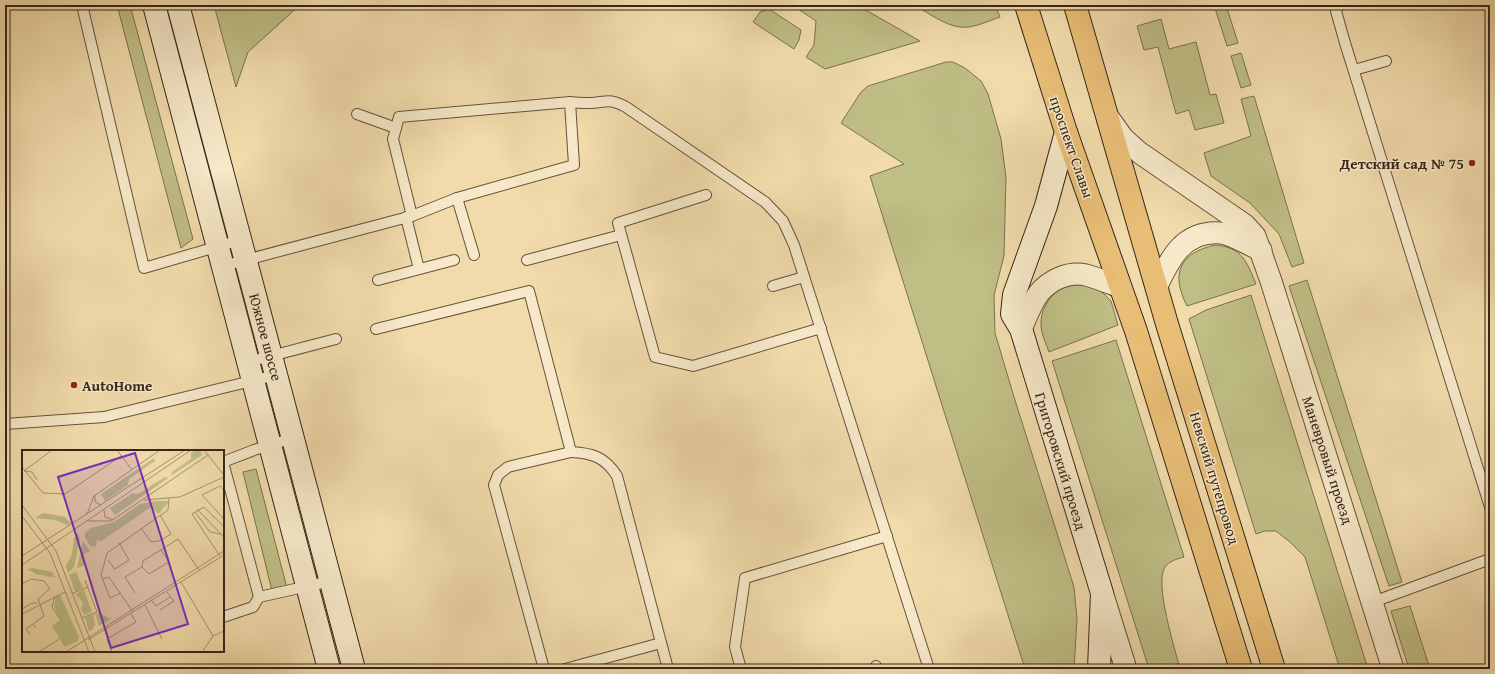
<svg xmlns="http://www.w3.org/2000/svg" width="1495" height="674" font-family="'Gentium Book Plus',serif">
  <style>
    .grass { fill: #bfbe85; stroke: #7a724f }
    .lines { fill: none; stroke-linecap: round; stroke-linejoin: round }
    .lane-casing { stroke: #65523e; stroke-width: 12 }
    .street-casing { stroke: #65523e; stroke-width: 23 }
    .secondary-casing { stroke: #362519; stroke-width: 24 }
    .primary-casing { stroke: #362519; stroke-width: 24 }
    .lane { stroke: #f6e8c8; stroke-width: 10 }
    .street { stroke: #f6e8c8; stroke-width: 21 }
    .secondary { stroke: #f6e8c8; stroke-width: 22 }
    .primary { stroke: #e8be76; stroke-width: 22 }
    .poi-dot { fill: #8f2418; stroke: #f6e8c8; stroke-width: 1.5 }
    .labels { text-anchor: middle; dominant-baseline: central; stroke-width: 3; stroke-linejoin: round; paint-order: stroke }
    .street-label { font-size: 15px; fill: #362519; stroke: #f6e8c8 }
    .poi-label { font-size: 15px; font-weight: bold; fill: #362519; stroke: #f6e8c8; text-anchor: end }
    .inset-road { fill: none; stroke: #a69271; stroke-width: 1 }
    .view { fill: #7b2cbf; fill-opacity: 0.15; stroke: #7b2cbf; stroke-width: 2 }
    .inset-edge { fill: none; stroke: #362519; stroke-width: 2 }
  </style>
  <rect width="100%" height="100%" fill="#f1dbab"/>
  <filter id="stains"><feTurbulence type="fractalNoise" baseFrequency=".005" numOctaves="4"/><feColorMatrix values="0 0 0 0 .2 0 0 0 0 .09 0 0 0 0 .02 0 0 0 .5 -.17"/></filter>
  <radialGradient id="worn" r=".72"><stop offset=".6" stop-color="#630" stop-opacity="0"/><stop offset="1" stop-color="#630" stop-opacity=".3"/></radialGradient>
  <g class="grass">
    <polygon points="117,5 130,5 193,239 181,248"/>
    <polygon points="214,5 300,5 248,52 236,87"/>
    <polygon points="792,5 857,5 920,41 825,69 806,57 814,45 816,21"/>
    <path d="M914,5H995L1000,17C988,21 972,29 960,27C946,26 927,12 914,5Z"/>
    <polygon points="1214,5 1226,5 1238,43 1227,46"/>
    <polygon points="769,9 801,30 799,40 794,49 753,22 760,12"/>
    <polygon points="1161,19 1169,49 1196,42 1210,95 1216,94 1224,123 1195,130 1189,110 1176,114 1158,47 1144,50 1137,26"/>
    <polygon points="1241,53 1251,85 1241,88 1231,56"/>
    <polygon points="946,62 953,62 965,68 981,81 988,94 1001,139 1006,177 1004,256 994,295 995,333 1014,397 1074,587 1077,619 1074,669 1025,669 870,176 904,164 841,123 861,92 868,86"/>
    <polygon points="1254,96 1304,263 1292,267 1279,234 1250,203 1211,176 1204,153 1251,136 1241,99"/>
    <path d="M1215,245C1242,247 1247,262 1256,284L1187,306C1170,273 1180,253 1215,245Z"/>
    <polygon points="1307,280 1402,582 1389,586 1289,286"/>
    <path d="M1064,284L1095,285L1111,301L1118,325L1049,352C1046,344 1041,333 1041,325C1040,307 1052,295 1064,284Z"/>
    <polygon points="1251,295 1368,669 1340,669 1305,557 1290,542 1276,531 1265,531 1256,534 1189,319 1206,310"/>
    <path d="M1116,340L1184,557C1177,559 1169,561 1165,567C1154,583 1175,649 1180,669H1149L1052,361Z"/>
    <polygon points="256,469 287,588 272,591 243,472"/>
    <polygon points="1410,606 1430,669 1409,669 1391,611"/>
  </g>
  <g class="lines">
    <g class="lane-casing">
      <g id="lane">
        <polyline points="82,5 144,268 240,240"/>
        <polyline points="1339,5 1336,11 1345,43 1490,507"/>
        <polyline points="1354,70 1386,61"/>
        <polyline points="357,114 396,128"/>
        <polyline points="706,195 618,223 655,357 693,366 821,328"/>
        <polyline points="457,198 474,255"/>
        <path d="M412,216L393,139L399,117L570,102C577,103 583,103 590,103C607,102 609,98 626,107L765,202L783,221L794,245L929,669"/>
        <polyline points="406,217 419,269"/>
        <polyline points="527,260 621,235"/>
        <polyline points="223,266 412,216 457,198 574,165 570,102"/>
        <polyline points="378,280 454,260"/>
        <polyline points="773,286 804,277"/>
        <polyline points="376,329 529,291 571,452 508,467 498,475 494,485 544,669"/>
        <polyline points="248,362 336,339"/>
        <polyline points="5,424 104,417 276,375"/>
        <path d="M571,452C592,453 605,457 617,476L668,669"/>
        <polyline points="259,597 331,581"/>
        <polyline points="1373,602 1490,559"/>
        <polyline points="223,617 253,607 259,597 223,462 254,450 293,438"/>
        <polyline points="876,666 877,669"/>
        <polyline points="565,669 661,643"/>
        <polyline points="741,669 735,647 745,578 887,536"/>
      </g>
    </g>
    <g class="street-casing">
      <g id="street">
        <polyline points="1108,117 1123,138 1140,153 1245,225 1255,236 1271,281 1393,669"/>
        <path d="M1157,286C1170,258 1184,230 1221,233C1232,234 1250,246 1261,250"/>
        <path d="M1021,329C1026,318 1032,302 1039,293C1050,280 1068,271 1086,275C1097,278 1109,283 1120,287"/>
        <polyline points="1103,595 1126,669"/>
      </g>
    </g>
    <g class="secondary-casing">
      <g id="secondary">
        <polyline points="154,5 329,669"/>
        <polyline points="178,5 354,669"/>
        <polyline points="1066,132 1046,206 1014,295 1012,314 1021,329 1102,593 1099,669"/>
      </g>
    </g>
    <g class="primary-casing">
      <g id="primary">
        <polyline points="1026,5 1066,132 1136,331 1241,669"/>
        <polyline points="1075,5 1167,324 1274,669"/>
      </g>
    </g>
    <use href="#lane" class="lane"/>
    <use href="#street" class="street"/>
    <use href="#secondary" class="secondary"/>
    <use href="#primary" class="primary"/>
  </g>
  <g class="poi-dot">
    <circle cx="1472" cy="163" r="4"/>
    <circle cx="74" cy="385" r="4"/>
  </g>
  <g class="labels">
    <g class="street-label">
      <text transform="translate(1072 147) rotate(71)">проспект Славы</text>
      <text transform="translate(266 337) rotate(75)">Южное шоссе</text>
      <text transform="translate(1328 460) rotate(72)">Маневровый проезд</text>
      <text transform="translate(1061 461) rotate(73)">Григоровский проезд</text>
      <text transform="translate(1215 478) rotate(73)">Невский путепровод</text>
    </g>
    <g class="poi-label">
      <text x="1464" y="163">Детский сад № 75</text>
      <text x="82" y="385" text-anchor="start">AutoHome</text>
    </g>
  </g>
  <g transform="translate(22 450)">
    <rect width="202" height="202" fill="#f1dbab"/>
    <path d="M174,0H178L180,5L150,25V22L169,9V3ZM132,8L133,11L107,29L106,35L83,51L82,49L79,44ZM143,27L146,28L93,65L88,58L111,43L116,44ZM133,51H146V53L136,64L129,57L78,92L76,89L73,97L68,96L63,87V83L69,78L92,72L118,54ZM21,63L43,67L49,73L45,75L33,70L13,68ZM56,83L58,89L52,117L46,123L44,116L50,104L52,88ZM61,91L68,101L62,104L61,110L64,115L55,118ZM11,118L30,122L34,128L14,124L5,119ZM54,122L61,138L53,141L47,125ZM62,140L70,162L62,165L59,159L61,153L54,144ZM38,145L57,187L56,191L43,197L30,176L38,170L32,156L34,147ZM77,162L86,168H90L77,176L73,164ZM71,164L73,175L70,180L67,181L63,168Z" fill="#bfbe85"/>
    <path class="inset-road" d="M95,0L110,20M182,0L202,25M0,17L21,43L43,44L99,6M2,21L30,0M2,21L10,22L15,30M73,45V52L79,55M122,50L158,47L202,27M0,55L34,101L73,202M175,59L199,84M82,60L83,67L91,70M173,62L188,82L199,84L202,88M65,64L72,46L138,0M0,66L28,103L67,202M202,69L180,45L198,36L202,40M66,71H89L186,5M119,78L129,92L137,91L149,84L138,65M0,106L163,0M198,106L170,64L182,57L202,77M86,110L93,119L107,110L97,93M0,115L169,0M120,117L121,111L156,89L177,120M80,129L87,127L111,162M159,132L191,186L180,202M0,134L9,129L22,131L28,139L16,149L22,166L11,174L14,178M51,143L66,137M99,143L88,148L79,125L85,103L146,60L147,48M113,143L103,127L120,117L127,124L147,112L139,100M33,146L30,157L38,169M129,150L134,156L148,147M123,155L140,189M0,159L10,153H15M138,160L152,151L145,142M0,164L43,142M60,168L75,162L63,130M8,184L4,179L11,174M191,186L202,181M66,190L202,105M17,202L37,189M44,202L202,101M90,202L85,189L114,172L109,164"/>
    <path class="view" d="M113,3L166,174L89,198L36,27Z"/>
    <rect width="202" height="202" class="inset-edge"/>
  </g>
  <rect width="1495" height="674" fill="none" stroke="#f1dbab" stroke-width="20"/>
  <rect x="6" y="6" width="1483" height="662" fill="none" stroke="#362519" stroke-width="2"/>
  <rect x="10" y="10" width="1475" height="654" fill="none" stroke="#362519"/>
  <rect width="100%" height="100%" filter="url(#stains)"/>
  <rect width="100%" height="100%" fill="url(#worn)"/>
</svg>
